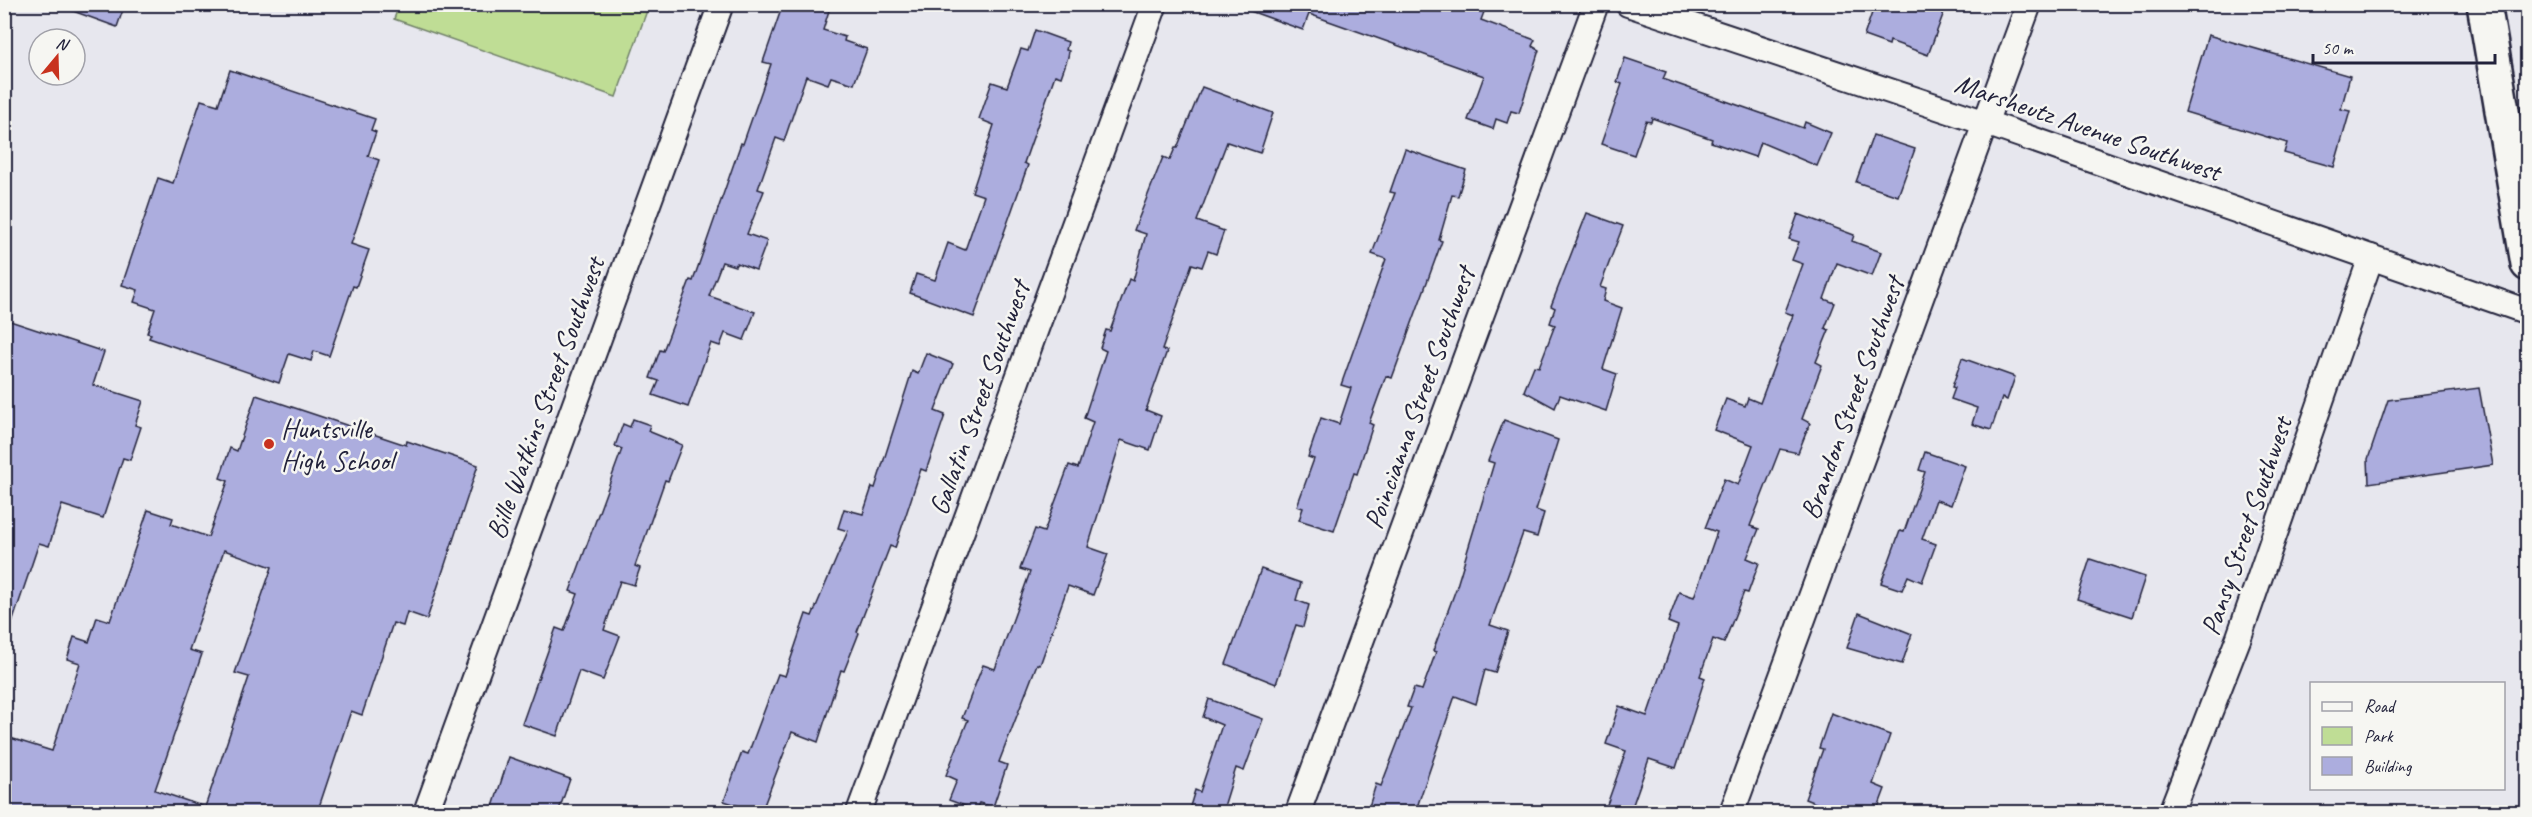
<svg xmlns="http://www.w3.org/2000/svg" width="2532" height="817" font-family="Caveat,sans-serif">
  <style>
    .green { fill: #bfdd95; stroke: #708068; stroke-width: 1.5 }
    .building { fill: #acadde; stroke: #22223b; stroke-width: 1.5; fill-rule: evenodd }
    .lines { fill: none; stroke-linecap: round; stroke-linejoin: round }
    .minor-casing { stroke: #22223b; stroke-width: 28 }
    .secondary-casing { stroke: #22223b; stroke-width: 38 }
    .minor { stroke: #f6f6f2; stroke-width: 24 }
    .secondary { stroke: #f6f6f2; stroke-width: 33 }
    .poi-dot { fill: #c8321e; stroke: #f6f6f2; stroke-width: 2 }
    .labels { text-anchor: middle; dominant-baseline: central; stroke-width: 5; stroke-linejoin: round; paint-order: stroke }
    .street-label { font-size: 28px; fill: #22223b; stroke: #f6f6f2 }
    .poi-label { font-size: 28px; fill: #22223b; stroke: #f6f6f2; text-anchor: start }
  </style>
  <rect width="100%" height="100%" fill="#e7e7ee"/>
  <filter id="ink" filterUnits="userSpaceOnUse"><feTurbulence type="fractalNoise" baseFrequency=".0167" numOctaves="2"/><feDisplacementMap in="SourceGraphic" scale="12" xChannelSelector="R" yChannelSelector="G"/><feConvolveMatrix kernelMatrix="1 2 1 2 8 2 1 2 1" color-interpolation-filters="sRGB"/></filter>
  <g filter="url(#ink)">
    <polygon class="green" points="399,5 399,4 649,5 616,97 394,19"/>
    <g class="building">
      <polygon points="63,4 125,4 117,27 62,7"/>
      <polygon points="783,4 831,4 823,30 845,37 844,41 867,49 854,84 831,77 828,84 806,76 784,141 776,138 758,189 764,191 747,234 767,241 756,270 737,263 735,266 722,262 709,296 755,312 744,340 725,333 720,346 711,343 688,407 653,395 659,381 650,378 660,350 663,351 690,280 693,281 741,143 743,144 771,64 763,62"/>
      <polygon points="1240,4 1464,4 1484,12 1481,20 1535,40 1532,46 1539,50 1519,113 1511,111 1507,123 1496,119 1493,129 1468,120 1484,76 1309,14 1303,30 1239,7"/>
      <polygon points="1875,4 1947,4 1928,55 1890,41 1889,45 1864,36"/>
      <polygon points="1035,30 1068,42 1066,50 1069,51 1068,57 1061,77 1055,75 1024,163 1028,165 974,317 910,293 916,274 935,280 948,243 965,250 984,196 972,192 994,125 979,119 992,82 1007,87 1021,49 1028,51"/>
      <polygon points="2208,35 2350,76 2341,109 2350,111 2334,167 2284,153 2287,143 2185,112"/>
      <polygon points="1625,58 1666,72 1663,79 1803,128 1805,122 1831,133 1817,166 1760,142 1755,157 1711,142 1712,139 1652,118 1651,122 1646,121 1634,155 1601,144 1622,84 1617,82"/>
      <polygon points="230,70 375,119 371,130 376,132 368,156 379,160 351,244 369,250 356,287 353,286 329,356 314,351 311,361 289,354 279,383 149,338 151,334 147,333 155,309 134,302 138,290 122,285 158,178 173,183 201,100 218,105"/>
      <polygon points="1202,87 1273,113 1260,153 1227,142 1197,221 1224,231 1216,254 1208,251 1202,267 1192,264 1162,350 1167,351 1146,410 1161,416 1150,450 1121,440 1088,547 1108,554 1093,595 1068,586 1040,665 1037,664 999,762 1007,765 993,807 979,803 976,810 949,800 957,780 946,775 968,720 962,718 983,665 995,669 1030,572 1020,569 1035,529 1044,532 1069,465 1078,468 1093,422 1084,418 1106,351 1100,348 1106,330 1110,331 1129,279 1133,281 1146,234 1134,230 1163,157 1170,160 1175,148 1177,148"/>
      <polygon points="1873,135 1915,149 1898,196 1856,182"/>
      <polygon points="1405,149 1466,170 1458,196 1452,195 1439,240 1442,241 1392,378 1386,376 1369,423 1373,425 1357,474 1354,473 1334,531 1299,520 1303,508 1297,506 1314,459 1308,457 1321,418 1339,424 1351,388 1341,385 1386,259 1372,254 1395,193 1390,192"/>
      <polygon points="1587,213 1623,226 1600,287 1606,289 1603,301 1622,308 1603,369 1617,374 1606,411 1560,395 1555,408 1524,391 1534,366 1539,367 1555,325 1550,323 1555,308 1551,306"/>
      <polygon points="1798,214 1854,235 1852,241 1881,252 1872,276 1837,263 1824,299 1835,303 1825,328 1829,330 1816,362 1822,365 1802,419 1810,423 1798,453 1780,449 1750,526 1759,529 1747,558 1759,563 1748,593 1744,592 1724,643 1713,639 1700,676 1705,678 1676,768 1649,759 1630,813 1604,813 1626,751 1606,744 1619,706 1647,716 1678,626 1668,622 1679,592 1694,597 1717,532 1705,528 1724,479 1738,485 1753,445 1714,430 1726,399 1745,406 1748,398 1760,403 1793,315 1785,312 1803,264 1792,260 1799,242 1789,239"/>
      <polygon points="4,319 104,352 93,385 143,401 135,425 141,427 130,460 123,458 103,518 62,505 49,546 39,543 8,635 4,635"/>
      <polygon points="926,353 953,364 935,411 945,415 926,471 921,469 895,548 890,546 857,632 859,633 844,671 841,670 818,742 792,732 761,813 724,801 742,752 748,754 778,674 785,676 806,614 812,616 848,531 838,528 844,509 863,514 872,487 875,488 912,371 918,374"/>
      <polygon points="1962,358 2015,377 2007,400 2002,398 1991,430 1972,424 1977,408 1951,399 1955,388 1952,387"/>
      <polygon points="2479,388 2493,465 2369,483 2368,459 2388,400"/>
      <path d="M256,395L406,445L407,441L478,465L427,619L407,612L403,626L393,623L362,715L351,711L317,813H4V736L52,751L80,663L67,659L74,637L89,642L97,617L110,621L148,510L173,518L171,524L208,537L228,481L220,478L230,448L237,451ZM224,550L272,567L235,673L249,677L205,807L155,790L202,654L189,650Z"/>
      <polygon points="633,419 650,425 648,431 682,445 668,481 665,480 635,566 640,568 634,585 620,581 604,630 620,636 603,680 579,671 557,736 522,724 556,628 564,631 578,594 570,591 622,449 615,446 623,424 630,427"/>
      <polygon points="1504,420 1558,440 1536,510 1544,513 1537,537 1523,533 1490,625 1508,631 1495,673 1485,670 1476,704 1455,696 1415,813 1367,813 1376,784 1381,786 1411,708 1407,707 1414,688 1422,690 1436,652 1433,651 1456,589 1494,463 1488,461"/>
      <polygon points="1925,452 1965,466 1951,505 1936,500 1922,539 1936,544 1922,582 1908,576 1902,590 1881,583 1900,531 1904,532 1925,472 1919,470"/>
      <polygon points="2090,559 2145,577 2132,617 2077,599"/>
      <polygon points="1261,569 1301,583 1296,600 1309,605 1303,627 1296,625 1276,684 1226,664"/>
      <polygon points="1859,613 1912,634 1902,664 1847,648"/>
      <polygon points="1209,699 1263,719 1244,771 1236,768 1222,813 1188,813 1195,790 1200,792 1222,725 1203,717"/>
      <polygon points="1831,713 1890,735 1873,784 1885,789 1876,813 1840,813 1805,799 1823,749 1819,748"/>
      <polygon points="509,757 570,779 558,813 491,813"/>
    </g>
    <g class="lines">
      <g class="minor-casing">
        <g id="minor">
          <polyline points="1628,4 1986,123 2528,312"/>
          <polyline points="426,812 721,4"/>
          <polyline points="859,812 1155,4"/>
          <polyline points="1298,812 1596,4"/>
          <polyline points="1732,812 2029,4"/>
          <polyline points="2171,812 2239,637 2371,257"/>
        </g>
      </g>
      <g class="secondary-casing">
        <polyline id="secondary" points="2484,4 2528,264"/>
      </g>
      <use href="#minor" class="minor"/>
      <use href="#secondary" class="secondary"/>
    </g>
  </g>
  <circle class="poi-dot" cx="269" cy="444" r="6"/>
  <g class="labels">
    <g class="street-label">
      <text transform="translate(2088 127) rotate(19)">Marsheutz Avenue Southwest</text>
      <text transform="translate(545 398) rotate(-70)">Bille Watkins Street Southwest</text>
      <text transform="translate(979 398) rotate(-70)">Gallatin Street Southwest</text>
      <text transform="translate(1419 398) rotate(-70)">Poincianna Street Southwest</text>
      <text transform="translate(1852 398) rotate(-70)">Brandon Street Southwest</text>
      <text transform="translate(2246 526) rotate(-71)">Pansy Street Southwest</text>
    </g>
    <g class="poi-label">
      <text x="281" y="428">Huntsville<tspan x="281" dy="32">High School</tspan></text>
    </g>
  </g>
  <rect width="2532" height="817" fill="none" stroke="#f6f6f2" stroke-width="24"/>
  <rect x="12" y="12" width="2508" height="793" fill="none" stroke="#22223b" stroke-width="2" filter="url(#ink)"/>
  <rect x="2310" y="682" width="195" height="108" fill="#f6f6f2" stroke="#a1a1a9" stroke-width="1.5"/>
  <rect x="2322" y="702" width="30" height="9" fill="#f6f6f2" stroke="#a1a1a9" stroke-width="1.5"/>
  <text x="2364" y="712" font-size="18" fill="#22223b">Road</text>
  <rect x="2322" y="727" width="30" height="18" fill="#bfdd95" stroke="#a1a1a9" stroke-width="1.5"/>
  <text x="2364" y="742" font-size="18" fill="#22223b">Park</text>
  <rect x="2322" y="757" width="30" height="18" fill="#acadde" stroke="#a1a1a9" stroke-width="1.5"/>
  <text x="2364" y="772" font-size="18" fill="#22223b">Building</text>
  <g transform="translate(57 57) rotate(19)"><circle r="28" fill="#f6f6f2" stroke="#a1a1a9" stroke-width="1.5"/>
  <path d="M0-4.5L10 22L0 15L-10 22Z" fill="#c8321e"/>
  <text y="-9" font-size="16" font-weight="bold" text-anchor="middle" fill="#22223b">N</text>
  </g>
  <path d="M2313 54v9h182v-9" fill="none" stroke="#22223b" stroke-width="3"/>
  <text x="2322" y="54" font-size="18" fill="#22223b" stroke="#f6f6f2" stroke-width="4.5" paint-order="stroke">50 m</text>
</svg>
